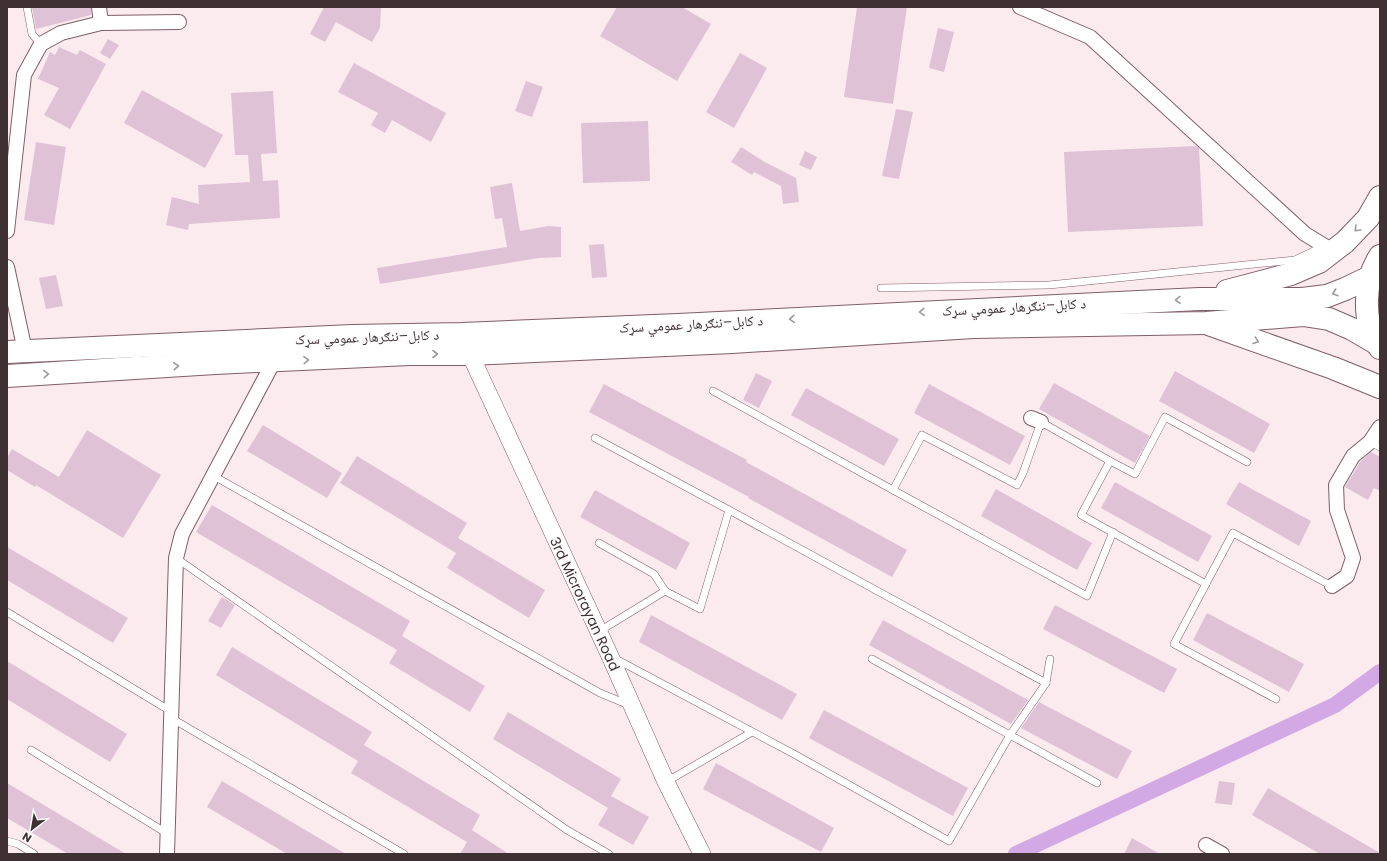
<svg xmlns="http://www.w3.org/2000/svg" width="1387" height="861" font-family="Poppins,'Noto Naskh Arabic',sans-serif">
  <style>
    .lines { fill: none; stroke-linecap: round; stroke-linejoin: round }
    .canal { stroke: #d2a8e5; stroke-width: 16 }
    .building { fill: #e0c2d7 }
    .service-casing { stroke: #7f5e68; stroke-width: 8 }
    .minor-casing { stroke: #7f5e68; stroke-width: 16 }
    .tertiary-casing { stroke: #7f5e68; stroke-width: 18 }
    .primary-casing { stroke: #7f5e68; stroke-width: 24 }
    .trunk-casing { stroke: #7f5e68; stroke-width: 24 }
    .service { stroke: #fff; stroke-width: 7 }
    .minor { stroke: #fff; stroke-width: 14 }
    .tertiary { stroke: #fff; stroke-width: 17 }
    .primary { stroke: #fff; stroke-width: 22 }
    .trunk { stroke: #fff; stroke-width: 22 }
    .oneway { stroke: #9f989a }
    .labels { text-anchor: middle; dominant-baseline: central; stroke-width: 4; stroke-linejoin: round; paint-order: stroke }
    .street-label { font-size: 14px; fill: #3f3034; stroke: #fdfdfd }
  </style>
  <rect width="100%" height="100%" fill="#fbebef"/>
  <g class="lines">
    <polyline class="canal" points="1016,854 1335,705 1380,672"/>
  </g>
  <g class="building">
    <polygon points="32,7 91,7 91,15 36,29"/>
    <polygon points="324,7 381,7 380,28 372,42 336,22 325,42 310,34"/>
    <polygon points="617,7 682,7 711,24 677,81 600,36"/>
    <polygon points="857,7 907,7 893,104 844,97"/>
    <polygon points="938,28 954,32 944,72 929,68"/>
    <polygon points="108,39 119,45 110,59 100,53"/>
    <polygon points="59,47 77,55 80,50 106,64 70,129 44,115 59,88 38,79 50,52 55,55"/>
    <polygon points="740,53 767,68 734,128 706,112"/>
    <polygon points="354,63 446,113 431,142 392,120 385,133 371,125 378,113 338,92"/>
    <polygon points="526,81 543,87 532,117 515,111"/>
    <polygon points="142,90 223,135 205,168 124,123"/>
    <polygon points="273,91 277,153 261,154 263,181 278,180 280,218 189,224 188,230 166,225 172,197 199,204 198,185 250,182 248,155 235,155 231,93"/>
    <polygon points="896,109 913,112 899,179 882,176"/>
    <polygon points="648,121 650,181 583,183 581,123"/>
    <polygon points="36,142 66,147 54,225 24,220"/>
    <polygon points="1196,146 1199,148 1203,226 1068,232 1064,152"/>
    <polygon points="741,147 763,161 796,178 799,202 783,204 781,186 754,172 752,175 731,162"/>
    <polygon points="805,151 817,157 811,170 799,165"/>
    <polygon points="512,183 520,231 548,226 561,227 561,257 539,258 380,284 377,268 507,247 502,218 495,219 490,187"/>
    <polygon points="604,244 607,277 592,278 589,245"/>
    <polygon points="56,275 63,306 46,309 39,278"/>
    <polygon points="1175,371 1270,424 1254,453 1159,401"/>
    <polygon points="756,373 772,381 759,408 743,400"/>
    <polygon points="1054,383 1150,436 1135,463 1039,409"/>
    <polygon points="604,384 747,460 746,462 907,550 892,577 748,498 749,497 589,412"/>
    <polygon points="929,384 1025,436 1010,465 914,413"/>
    <polygon points="806,388 899,439 884,466 791,415"/>
    <polygon points="263,425 342,473 327,498 247,451"/>
    <polygon points="87,430 161,475 123,538 36,485 35,487 7,470 7,458 12,449 59,477"/>
    <polygon points="1371,452 1380,457 1380,491 1374,488 1368,500 1345,487 1360,462"/>
    <polygon points="357,456 467,523 458,538 545,590 529,618 447,568 456,553 340,483"/>
    <polygon points="1115,482 1212,536 1198,562 1101,508"/>
    <polygon points="1239,482 1311,521 1299,546 1226,504"/>
    <polygon points="996,489 1092,543 1077,570 981,516"/>
    <polygon points="595,490 690,543 676,570 580,517"/>
    <polygon points="212,505 410,621 402,636 485,686 470,712 389,663 397,650 196,532"/>
    <polygon points="7,547 128,618 113,643 7,580"/>
    <polygon points="222,597 235,605 221,628 208,621"/>
    <polygon points="1055,605 1177,669 1164,693 1043,629"/>
    <polygon points="1207,613 1304,664 1289,692 1193,640"/>
    <polygon points="651,615 797,694 782,720 639,642"/>
    <polygon points="883,620 1028,700 1011,724 869,645"/>
    <polygon points="232,647 372,732 364,745 480,815 472,830 509,854 460,854 467,842 351,773 358,761 216,675"/>
    <polygon points="7,661 127,734 110,762 7,699"/>
    <polygon points="1039,702 1132,751 1117,779 1021,728"/>
    <polygon points="824,710 968,788 953,816 809,738"/>
    <polygon points="508,712 621,779 611,796 649,817 633,845 598,825 608,808 493,739"/>
    <polygon points="716,763 834,828 821,852 703,789"/>
    <polygon points="222,781 346,854 287,854 207,807"/>
    <polygon points="1219,781 1235,783 1232,805 1215,803"/>
    <polygon points="7,783 126,854 68,854 7,818"/>
    <polygon points="1268,788 1380,853 1380,854 1320,854 1252,815"/>
    <polygon points="1132,838 1160,854 1124,854"/>
  </g>
  <g class="lines">
    <g class="service-casing">
      <g id="service">
        <polyline points="27,7 32,34 41,44"/>
        <polyline points="881,288 1049,285 1295,260 1324,246"/>
        <polyline points="713,391 893,490 922,435 1017,485 1023,473 1041,422 1110,461 1081,515 1206,584"/>
        <polyline points="595,438 729,510 700,609 665,591"/>
        <polyline points="1370,442 1380,447"/>
        <polyline points="1110,461 1135,474 1165,417 1247,462"/>
        <polyline points="212,475 600,693 629,705"/>
        <polyline points="893,490 1087,596 1113,532"/>
        <polyline points="729,510 1046,683"/>
        <polyline points="176,558 567,830 609,854"/>
        <polyline points="7,612 172,712"/>
        <polyline points="598,632 665,591 654,574 599,543"/>
        <polyline points="614,658 794,754 949,841 1010,735 1046,683 1050,659"/>
        <polyline points="872,659 1097,783"/>
        <polyline points="1276,699 1174,644 1233,533 1332,586"/>
        <polyline points="171,718 404,854"/>
        <polyline points="31,750 168,834"/>
        <polyline points="666,782 752,732"/>
        <polyline points="7,841 18,844 34,854"/>
      </g>
    </g>
    <g class="minor-casing">
      <g id="minor">
        <polyline points="99,7 101,23"/>
        <polyline points="1020,7 1090,37 1305,234 1333,251"/>
        <polyline points="7,231 24,75 41,44 61,33 101,23 179,22"/>
        <polyline points="7,267 25,351"/>
        <polyline points="1031,418 1041,422"/>
        <polyline points="1332,586 1347,576 1353,558 1337,510 1336,485 1353,456 1370,442 1380,427"/>
        <polyline points="1206,845 1222,854"/>
        <polyline points="167,854 176,558 182,534 274,361"/>
      </g>
    </g>
    <g class="tertiary-casing">
      <polyline id="tertiary" points="470,354 610,656 666,782 702,854"/>
    </g>
    <g class="primary-casing">
      <path id="primary" d="M1380,256C1363,282 1362,323 1380,348"/>
    </g>
    <g class="trunk-casing">
      <g id="trunk">
        <polyline points="1227,291 1291,274 1319,262 1345,242 1368,218 1380,197"/>
        <polyline points="1211,325 1333,368 1380,387"/>
        <polyline points="7,352 352,336 462,334 678,325 1199,299 1302,299 1327,296 1345,289 1370,277"/>
        <polyline points="7,376 215,363 409,354 470,354 732,342 973,327 1206,323 1303,315 1329,319 1352,329 1376,343"/>
      </g>
    </g>
    <use href="#service" class="service"/>
    <use href="#minor" class="minor"/>
    <use href="#tertiary" class="tertiary"/>
    <use href="#primary" class="primary"/>
    <use href="#trunk" class="trunk"/>
  </g>
  <defs><path id="oneway-chevron" d="M-2-3.5L2.5 0L-2 3.5" fill="none" stroke-width="1.6" stroke-linecap="round" stroke-linejoin="round"/></defs>
  <g class="oneway">
    <use href="#oneway-chevron" transform="translate(1357 229) rotate(134)"/>
    <use href="#oneway-chevron" transform="translate(1335 293) rotate(161)"/>
    <use href="#oneway-chevron" transform="translate(1178 300) rotate(177)"/>
    <use href="#oneway-chevron" transform="translate(922 312) rotate(177)"/>
    <use href="#oneway-chevron" transform="translate(792 319) rotate(177)"/>
    <use href="#oneway-chevron" transform="translate(1256 341) rotate(20)"/>
    <use href="#oneway-chevron" transform="translate(435 354)"/>
    <use href="#oneway-chevron" transform="translate(306 360) rotate(-3)"/>
    <use href="#oneway-chevron" transform="translate(176 366) rotate(-4)"/>
    <use href="#oneway-chevron" transform="translate(46 374) rotate(-4)"/>
  </g>
  <g class="labels">
    <g class="street-label">
      <text transform="translate(1014 307) rotate(-3)">د کابل–ننګرهار عمومي سړک</text>
      <text transform="translate(691 324) rotate(-3)">د کابل–ننګرهار عمومي سړک</text>
      <text transform="translate(367 337) rotate(-2)">د کابل–ننګرهار عمومي سړک</text>
      <text transform="translate(585 604) rotate(65)">3rd Microrayan Road</text>
    </g>
  </g>
  <rect width="1387" height="861" fill="none" stroke="#3f3034" stroke-width="16"/>
  <g transform="translate(32 829) rotate(211)" stroke="#fdfdfd" stroke-width="3" paint-order="stroke">
  <path d="M0-3L7 15L0 10L-7 15Z" fill="#3f3034"/>
  <text y="-6" font-size="11" font-weight="bold" text-anchor="middle" fill="#3f3034">N</text>
  </g>
</svg>
